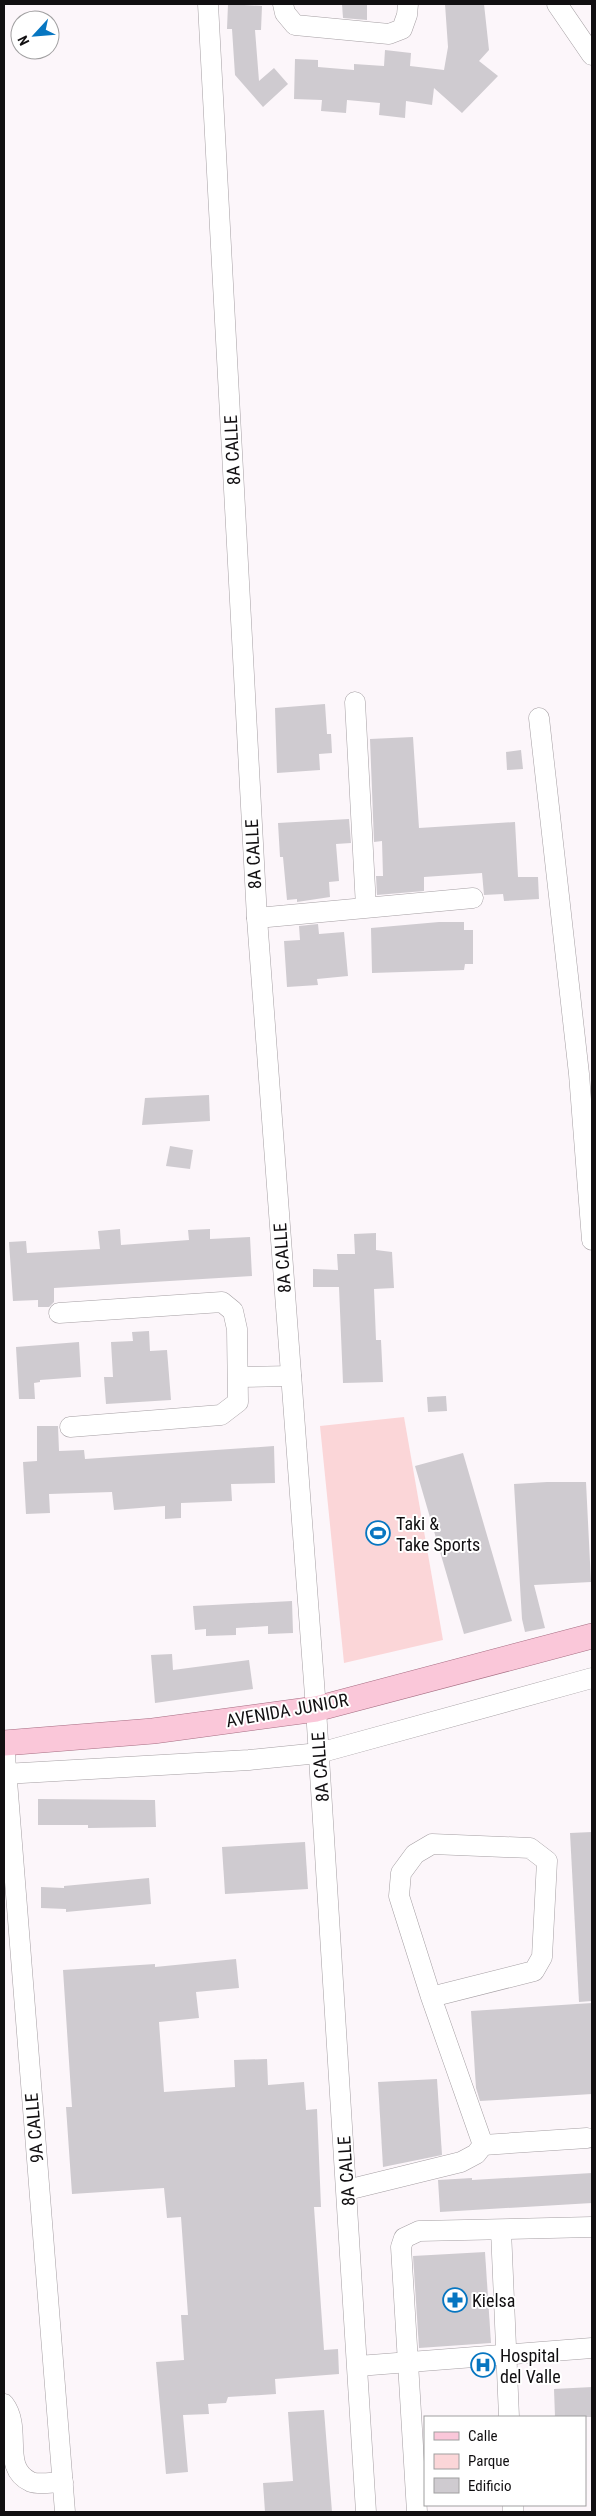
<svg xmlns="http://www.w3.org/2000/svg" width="596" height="2516" font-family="'Roboto Condensed',sans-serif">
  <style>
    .green { fill: #fbd6d8 }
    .building { fill: #cfcbd0 }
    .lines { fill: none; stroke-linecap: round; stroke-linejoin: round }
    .minor-casing { stroke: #a59fa3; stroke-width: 21 }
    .major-casing { stroke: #a66e83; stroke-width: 26 }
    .minor { stroke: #fff; stroke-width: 20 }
    .major { stroke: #fac7d9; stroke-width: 25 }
    .labels { text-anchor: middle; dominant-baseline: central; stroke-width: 4; stroke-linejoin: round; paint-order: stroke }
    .street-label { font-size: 18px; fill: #110f11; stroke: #fff }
    .poi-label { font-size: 18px; fill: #110f11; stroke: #fff; text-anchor: start }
  </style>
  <rect width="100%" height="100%" fill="#fcf6fa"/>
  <polygon class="green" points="404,1417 443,1640 344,1663 320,1426"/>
  <g class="building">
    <polygon points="228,4 262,6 261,30 255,30 259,81 274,68 288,84 263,107 235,75 232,29 227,29"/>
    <polygon points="342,4 367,4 367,20 343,18"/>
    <polygon points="445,4 484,4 489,50 479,61 498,76 462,113 434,88 432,105 406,101 405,118 379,115 380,103 347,100 346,113 321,111 322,100 294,99 295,59 318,60 318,67 354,70 354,64 384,66 385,50 411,53 410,66 444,70 448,47"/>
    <polygon points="325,704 327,734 331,734 332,753 319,754 320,770 277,773 275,708"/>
    <polygon points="413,737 419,828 515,822 518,877 538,877 539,899 504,901 503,894 484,895 482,873 424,877 424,891 377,895 376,876 383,876 382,841 374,842 370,739"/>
    <polygon points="521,750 523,769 507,770 506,752"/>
    <polygon points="349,819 351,843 336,844 339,881 329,882 330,897 297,902 297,899 287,900 283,857 280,857 278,823"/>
    <polygon points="439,922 464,922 464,930 473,930 473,964 465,964 464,970 372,973 371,928"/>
    <polygon points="318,924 319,934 344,932 348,976 317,979 318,985 287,987 284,941 300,940 299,926"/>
    <polygon points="209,1095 210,1121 142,1125 145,1098"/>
    <polygon points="170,1146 193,1150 190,1169 166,1166"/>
    <polygon points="120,1229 121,1245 189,1240 188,1230 210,1229 210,1239 250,1237 252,1276 54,1288 54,1302 49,1307 38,1307 38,1300 13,1301 9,1242 26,1241 27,1253 100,1249 98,1231"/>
    <polygon points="376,1233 376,1250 392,1252 394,1288 374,1289 376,1340 381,1340 383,1382 343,1383 339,1287 313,1287 313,1269 338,1270 337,1254 355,1254 354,1234"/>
    <polygon points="149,1331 150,1351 167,1350 171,1400 106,1404 104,1377 113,1377 111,1342 133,1341 132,1332"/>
    <polygon points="79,1342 81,1377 40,1380 40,1382 34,1383 35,1399 19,1399 16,1347"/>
    <polygon points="446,1396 447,1411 428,1412 427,1397"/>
    <polygon points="37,1426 58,1426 59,1451 84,1450 85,1459 274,1446 275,1483 231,1484 232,1501 181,1503 181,1518 165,1519 165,1506 114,1510 112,1492 49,1494 50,1513 26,1514 23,1462 37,1461"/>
    <polygon points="463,1453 512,1621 464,1634 415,1466"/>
    <polygon points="547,1482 586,1482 591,1582 534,1585 545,1628 525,1632 522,1619 514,1484"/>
    <polygon points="292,1601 293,1633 268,1634 268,1626 236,1628 236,1635 206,1636 206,1629 195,1630 193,1606"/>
    <polygon points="172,1654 173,1670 249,1660 253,1689 155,1703 151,1655"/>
    <polygon points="38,1799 155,1800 156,1827 88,1828 88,1825 38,1825"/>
    <polygon points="592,1832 592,2001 579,2002 570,1833"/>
    <polygon points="305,1842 308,1889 225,1894 222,1847"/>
    <polygon points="149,1878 151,1904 66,1912 66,1909 41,1908 41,1887 64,1888 64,1886"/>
    <polygon points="236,1959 239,1988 196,1992 199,2018 159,2022 164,2092 235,2087 234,2060 267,2059 268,2085 304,2082 306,2110 317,2109 321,2207 314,2207 324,2350 338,2349 339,2374 275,2379 276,2394 228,2397 226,2403 208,2404 209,2414 183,2415 188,2472 166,2474 156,2362 184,2360 181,2315 188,2315 181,2217 167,2218 164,2188 72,2194 66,2107 72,2107 63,1970 155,1964 155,1967"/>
    <polygon points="592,2003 592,2094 480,2101 476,2088 471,2011"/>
    <polygon points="437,2079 442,2155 383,2167 378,2082"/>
    <polygon points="592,2173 592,2203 440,2212 438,2180 472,2178 472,2180"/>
    <polygon points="485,2252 491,2343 419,2348 413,2256"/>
    <polygon points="592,2387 592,2417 555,2417 554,2389"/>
    <polygon points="324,2410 332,2512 265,2512 263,2483 293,2481 288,2412"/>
  </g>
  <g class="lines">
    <g class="minor-casing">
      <g id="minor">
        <polyline points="208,4 257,918 316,1709 366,2512"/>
        <polyline points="283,4 285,13 295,25 389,34 402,29 407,15 408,4"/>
        <polyline points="557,4 592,55"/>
        <polyline points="355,702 366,907"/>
        <polyline points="539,718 579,1074 592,1240"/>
        <polyline points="257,918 473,898"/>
        <polyline points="59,1313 222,1302 233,1311 237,1329 238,1402 221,1415 70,1427"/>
        <polyline points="239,1377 291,1376"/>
        <polyline points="4,1743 65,2512"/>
        <polyline points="4,1774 249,1760 319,1753 592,1678"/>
        <polyline points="483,2145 587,2138"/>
        <polyline points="347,2190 461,2162 476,2154 483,2145 431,1997 534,1971 542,1957 547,1861 530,1848 432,1844 415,1854 401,1873 399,1896 431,1997"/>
        <polyline points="501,2230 509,2417"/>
        <polyline points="358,2366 592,2348"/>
        <path d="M4,2404C23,2429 0,2468 31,2482C39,2485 54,2482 63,2482"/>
        <polyline points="513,2505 513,2512"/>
        <polyline points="417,2512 401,2247 404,2238 419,2231 592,2227"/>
      </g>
    </g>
    <g class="major-casing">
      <polyline id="major" points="4,1743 153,1731 316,1709 592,1636"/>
    </g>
    <use href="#minor" class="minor"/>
    <use href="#major" class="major"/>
  </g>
  <defs>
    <g id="stadium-ring" transform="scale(1.25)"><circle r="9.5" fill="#fff" stroke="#0776c1" stroke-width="1.5"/><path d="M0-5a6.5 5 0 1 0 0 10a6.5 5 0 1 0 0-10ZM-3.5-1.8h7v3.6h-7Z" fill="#0776c1"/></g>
    <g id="pharmacy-ring" transform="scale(1.25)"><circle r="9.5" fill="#fff" stroke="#0776c1" stroke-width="1.5"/><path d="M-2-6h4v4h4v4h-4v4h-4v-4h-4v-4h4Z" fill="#0776c1"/></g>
    <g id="hospital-ring" transform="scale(1.25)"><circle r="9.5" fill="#fff" stroke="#0776c1" stroke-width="1.5"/><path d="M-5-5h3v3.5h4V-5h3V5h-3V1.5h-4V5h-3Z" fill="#0776c1"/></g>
  </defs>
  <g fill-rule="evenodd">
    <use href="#stadium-ring" x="378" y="1533"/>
    <use href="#pharmacy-ring" x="455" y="2300"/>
    <use href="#hospital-ring" x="483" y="2365"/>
  </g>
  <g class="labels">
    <g class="street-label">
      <text transform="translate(232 450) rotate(-93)">8A CALLE</text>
      <text transform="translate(253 854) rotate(-93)">8A CALLE</text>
      <text transform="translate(282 1258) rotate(-94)">8A CALLE</text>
      <text transform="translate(287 1710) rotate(-10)">AVENIDA JUNIOR</text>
      <text transform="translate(320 1767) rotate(-94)">8A CALLE</text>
      <text transform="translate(34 2128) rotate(-95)">9A CALLE</text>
      <text transform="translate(346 2171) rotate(-94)">8A CALLE</text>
    </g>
    <g class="poi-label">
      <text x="396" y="1523">Taki &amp;<tspan x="396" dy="21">Take Sports</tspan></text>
      <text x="472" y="2300">Kielsa</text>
      <text x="500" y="2355">Hospital<tspan x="500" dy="21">del Valle</tspan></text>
    </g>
  </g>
  <rect width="596" height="2516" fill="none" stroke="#110f11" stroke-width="10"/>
  <rect x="424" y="2416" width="162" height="90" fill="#ffffff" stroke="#a09fa0"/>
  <rect x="434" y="2432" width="25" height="8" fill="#fac7d9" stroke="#a09fa0"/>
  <text x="468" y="2441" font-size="15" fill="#110f11">Calle</text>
  <rect x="434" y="2454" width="25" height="15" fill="#fbd6d8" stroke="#a09fa0"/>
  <text x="468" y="2466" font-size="15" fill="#110f11">Parque</text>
  <rect x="434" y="2478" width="25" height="15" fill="#cfcbd0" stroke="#a09fa0"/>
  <text x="468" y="2491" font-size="15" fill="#110f11">Edificio</text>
  <g transform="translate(35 35) rotate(244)"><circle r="24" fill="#ffffff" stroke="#a09fa0"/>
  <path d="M0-4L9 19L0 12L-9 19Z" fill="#0776c1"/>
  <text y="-8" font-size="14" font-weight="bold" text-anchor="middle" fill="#110f11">N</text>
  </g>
</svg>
